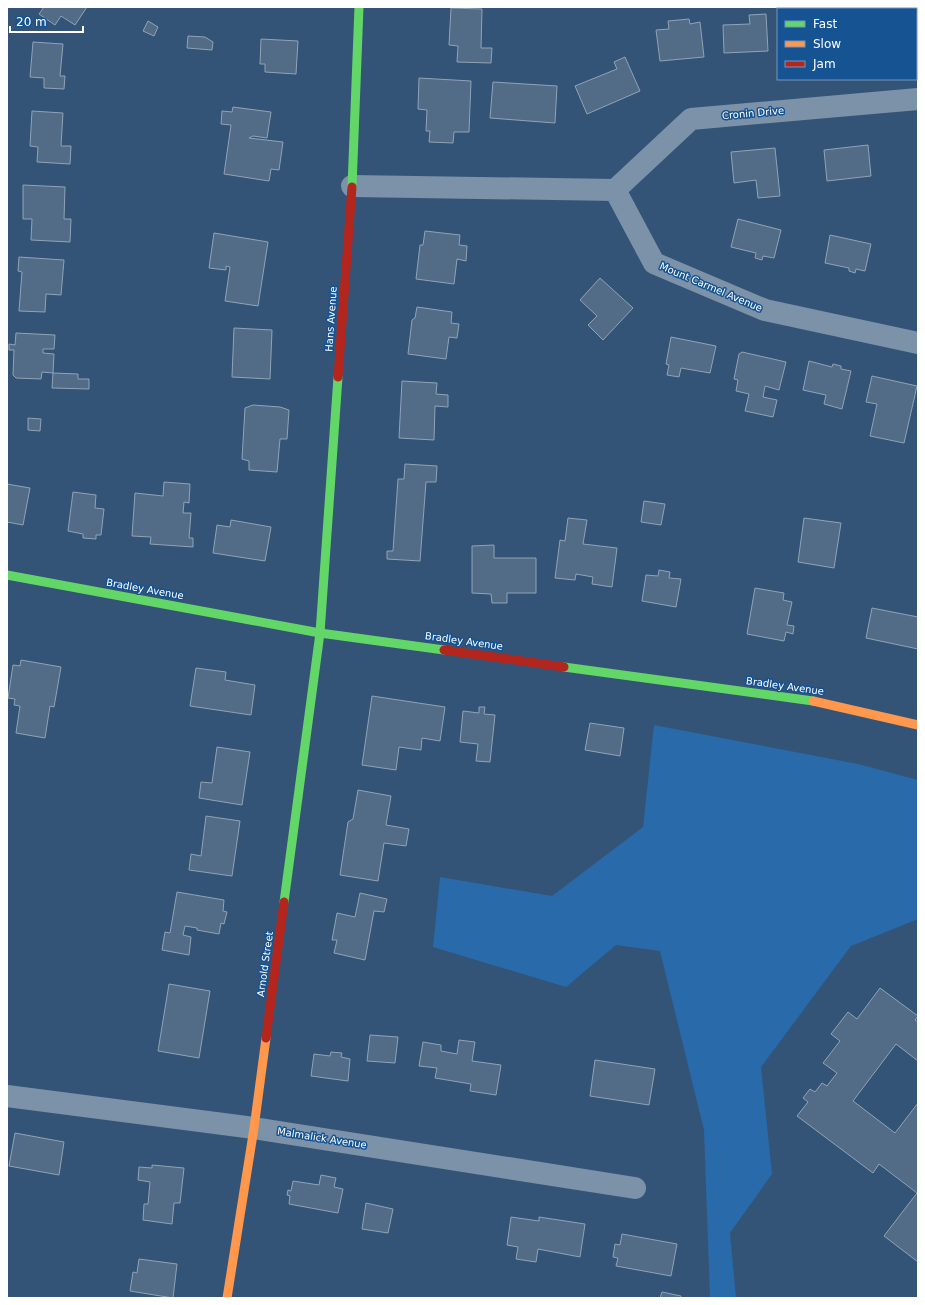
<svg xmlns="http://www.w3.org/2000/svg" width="925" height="1305" font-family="'DejaVu Sans',sans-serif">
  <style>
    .green { fill: #296aaa }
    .building { fill: #526c87; stroke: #90a3b7 }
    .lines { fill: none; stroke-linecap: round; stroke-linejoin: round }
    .street { stroke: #7b92a9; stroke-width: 22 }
    .fast { stroke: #63d668; stroke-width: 9 }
    .slow { stroke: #ff974d; stroke-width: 9 }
    .jam { stroke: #b3261e; stroke-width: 9 }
    .labels { text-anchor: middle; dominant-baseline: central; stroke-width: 3; stroke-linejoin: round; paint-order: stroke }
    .street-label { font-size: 10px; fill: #fff; stroke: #165393 }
  </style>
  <rect width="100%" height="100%" fill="#335476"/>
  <polygon class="green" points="654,725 858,764 918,780 918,919 851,946 761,1067 772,1174 730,1233 736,1298 710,1298 704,1130 660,951 616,945 566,987 433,947 440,877 552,896 643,827"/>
  <g class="building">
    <polygon points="44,7 87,7 75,25 61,16 55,25 39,14"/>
    <polygon points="451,8 482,9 481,48 492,48 491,63 457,62 458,46 449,45"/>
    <polygon points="766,14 768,51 724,53 723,25 750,24 749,15"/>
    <polygon points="689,19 690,24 700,22 704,57 660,61 656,30 669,29 668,21"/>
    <polygon points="148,21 158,27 154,36 143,31"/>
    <polygon points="188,36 205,37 213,42 212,50 187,48"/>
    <polygon points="261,39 298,41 296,74 265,72 265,64 260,64"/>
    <polygon points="33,42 63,44 60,76 65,76 64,89 44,88 44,78 30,77"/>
    <polygon points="625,57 640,91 587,114 575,86 617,69 614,62"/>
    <polygon points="419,78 471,81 469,132 454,132 453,143 429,142 430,131 426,131 427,110 418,109"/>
    <polygon points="493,82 557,86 555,123 490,118"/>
    <polygon points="233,107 271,112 267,138 253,136 249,138 283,142 279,170 271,169 269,181 224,174 231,125 221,124 222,111 232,112"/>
    <polygon points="32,111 63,113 61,146 71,146 70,164 37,162 38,147 30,146"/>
    <polygon points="868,145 871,176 827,181 824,150"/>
    <polygon points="775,148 780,196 758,198 756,180 734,183 731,152"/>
    <polygon points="23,185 65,187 64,219 71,219 70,242 31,240 32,219 23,219"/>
    <polygon points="738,219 781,230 774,258 763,256 762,260 755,258 756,253 731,247"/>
    <polygon points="425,231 460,235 459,245 467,246 466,261 457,259 454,284 416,279 420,245 423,245"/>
    <polygon points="214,233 268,242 258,306 225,301 230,267 226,266 226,270 209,268"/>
    <polygon points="830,235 871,244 865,271 856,269 855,273 849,271 849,268 825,263"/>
    <polygon points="19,257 64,260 61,295 46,294 45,312 19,311 22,272 18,271"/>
    <polygon points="600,278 633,308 603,340 588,325 597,316 580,300"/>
    <polygon points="417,307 452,312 451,323 459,324 457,338 449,337 446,359 408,354 412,320 415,318"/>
    <polygon points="234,328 272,330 270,379 232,377"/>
    <polygon points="16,333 55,335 54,349 43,349 43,353 54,354 53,373 42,372 41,379 16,378 13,375 14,350 9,350 9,344 15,345"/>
    <polygon points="671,337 716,346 710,373 681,368 679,377 667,375 669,365 666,364"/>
    <polygon points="742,352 786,362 779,390 765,386 763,397 777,400 773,417 745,411 749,394 736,391 738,380 734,379 739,354"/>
    <polygon points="809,361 832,367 833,364 841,366 841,369 851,371 842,409 824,404 826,395 803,390"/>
    <polygon points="53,373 78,374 78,379 89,379 89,389 52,388"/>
    <polygon points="872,376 917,386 904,443 870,436 877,404 866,402"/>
    <polygon points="402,381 437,383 436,394 448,395 448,407 435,406 434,440 399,438"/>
    <polygon points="253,405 280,407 289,410 287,439 280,439 277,472 249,470 249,461 242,459 245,408"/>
    <polygon points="28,418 41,419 40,431 28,430"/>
    <polygon points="405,464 437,466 436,482 426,482 420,561 387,559 387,551 393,551 398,479 404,479"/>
    <polygon points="164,482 190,484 189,503 184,502 183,513 191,513 189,538 193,538 193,547 150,544 151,537 132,536 135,493 163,496"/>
    <polygon points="7,484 30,488 23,525 7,522"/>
    <polygon points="73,492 96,495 95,508 104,509 101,535 96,535 96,539 83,538 83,534 68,531"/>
    <polygon points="644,501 665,504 661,525 641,522"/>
    <polygon points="568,518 587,520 583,544 617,548 612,587 592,584 593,577 576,574 575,580 555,578 560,540 565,541"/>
    <polygon points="804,518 841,523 834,568 798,562"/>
    <polygon points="231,520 271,527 265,561 213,553 217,525 230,527"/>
    <polygon points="494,545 494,558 536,558 536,593 507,593 507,603 492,603 491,594 472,593 472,546"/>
    <polygon points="659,570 670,572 669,578 681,579 676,607 642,601 646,575 658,576"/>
    <polygon points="755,588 784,593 783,600 792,602 787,625 794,626 793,634 786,632 784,641 747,634"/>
    <polygon points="872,608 918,617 918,649 866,638"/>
    <polygon points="21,660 61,667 54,707 50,706 45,738 16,733 20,706 14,705 15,699 8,698 13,665 20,666"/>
    <polygon points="196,668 226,672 225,680 255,685 251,715 190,706"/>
    <polygon points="372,696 445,707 440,741 422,738 421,750 399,747 396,770 362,765"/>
    <polygon points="479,707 485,707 484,714 495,715 490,762 476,761 478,744 460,742 463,711 479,713"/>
    <polygon points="590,723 624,728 620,756 585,750"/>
    <polygon points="217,747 250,752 242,805 199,798 201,782 212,783"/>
    <polygon points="358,790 391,796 386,825 409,829 406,846 384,843 378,881 340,875 348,822 353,819"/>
    <polygon points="206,816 240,821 232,876 189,870 191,854 201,856"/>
    <polygon points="177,892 224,900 223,911 227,912 224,924 221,923 219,934 197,930 197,928 185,926 183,935 191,937 189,955 162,950 165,932 170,933"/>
    <polygon points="360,893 387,899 384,912 374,911 365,960 334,953 337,940 332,940 337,913 355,917"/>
    <polygon points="169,984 210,991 199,1058 158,1051"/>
    <polygon points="880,988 918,1016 915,1020 918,1022 918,1061 896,1044 853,1101 895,1133 918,1103 918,1262 884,1236 917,1193 879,1164 873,1173 797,1116 808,1102 803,1098 810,1089 815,1092 822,1083 827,1086 837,1073 823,1063 840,1041 831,1034 848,1012 857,1019"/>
    <polygon points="370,1035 398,1037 395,1063 367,1061"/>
    <polygon points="459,1040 475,1042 472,1061 501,1065 496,1095 470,1091 471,1084 435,1078 437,1068 419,1066 423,1042 441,1045 441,1051 457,1054"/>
    <polygon points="331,1052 342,1053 341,1057 350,1059 348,1081 311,1076 314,1054 330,1056"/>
    <polygon points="595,1060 655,1069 649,1105 590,1096"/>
    <polygon points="15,1133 64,1142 59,1175 9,1166"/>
    <polygon points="152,1165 184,1168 180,1203 174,1203 172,1224 143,1220 144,1204 148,1204 150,1182 138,1180 139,1167 152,1168"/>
    <polygon points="321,1175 336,1178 334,1187 343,1189 338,1213 289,1204 290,1196 287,1195 288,1190 291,1191 293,1181 319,1185"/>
    <polygon points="366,1203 393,1209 388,1233 362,1229"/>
    <polygon points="511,1217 539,1221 539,1217 585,1224 580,1257 538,1249 536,1262 516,1259 518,1247 507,1245"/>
    <polygon points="622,1234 677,1244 671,1276 616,1266 618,1258 613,1257 615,1244 620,1245"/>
    <polygon points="139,1259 177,1264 173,1298 130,1291 133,1272 137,1273"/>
    <polygon points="662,1292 681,1296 680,1298 660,1298"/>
  </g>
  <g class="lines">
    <g class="street">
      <polyline points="352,186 615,190 654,263 765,310 918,343"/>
      <polyline points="615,190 691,119 918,99"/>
      <polyline points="7,1096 254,1128 635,1188"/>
    </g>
    <g class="fast">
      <polyline points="352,187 359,7"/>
      <polyline points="7,575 320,633 444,650"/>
      <polyline points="564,667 813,701"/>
      <polyline points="284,902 320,633 338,377"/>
    </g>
    <g class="slow">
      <polyline points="813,701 918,725"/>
      <polyline points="227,1298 254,1128 266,1038"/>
    </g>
    <g class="jam">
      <polyline points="338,377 352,187"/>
      <polyline points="444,650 564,667"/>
      <polyline points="266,1038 284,902"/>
    </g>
  </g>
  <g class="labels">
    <g class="street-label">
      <text transform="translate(753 113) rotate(-5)">Cronin Drive</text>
      <text transform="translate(711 287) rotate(23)">Mount Carmel Avenue</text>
      <text transform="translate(331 319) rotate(-86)">Hans Avenue</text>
      <text transform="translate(145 589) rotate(10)">Bradley Avenue</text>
      <text transform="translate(464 641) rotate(8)">Bradley Avenue</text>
      <text transform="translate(785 686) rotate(8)">Bradley Avenue</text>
      <text transform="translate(265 964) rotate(-82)">Arnold Street</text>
      <text transform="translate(322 1138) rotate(9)">Malmalick Avenue</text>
    </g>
  </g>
  <rect width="925" height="1305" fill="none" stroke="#ffffff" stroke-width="16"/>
  <rect x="777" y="8" width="140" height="72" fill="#165393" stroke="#7398be"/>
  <rect x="785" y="21" width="20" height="6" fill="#63d668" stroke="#7398be"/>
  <text x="813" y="28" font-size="12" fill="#ffffff">Fast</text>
  <rect x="785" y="41" width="20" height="6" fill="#ff974d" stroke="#7398be"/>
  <text x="813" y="48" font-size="12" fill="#ffffff">Slow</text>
  <rect x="785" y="61" width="20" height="6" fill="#b3261e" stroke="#7398be"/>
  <text x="813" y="68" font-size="12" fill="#ffffff">Jam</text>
  <path d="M10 26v6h73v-6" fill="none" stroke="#ffffff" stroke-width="2"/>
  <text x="16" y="26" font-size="12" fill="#ffffff" stroke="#165393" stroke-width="3" paint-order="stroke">20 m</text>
</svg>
